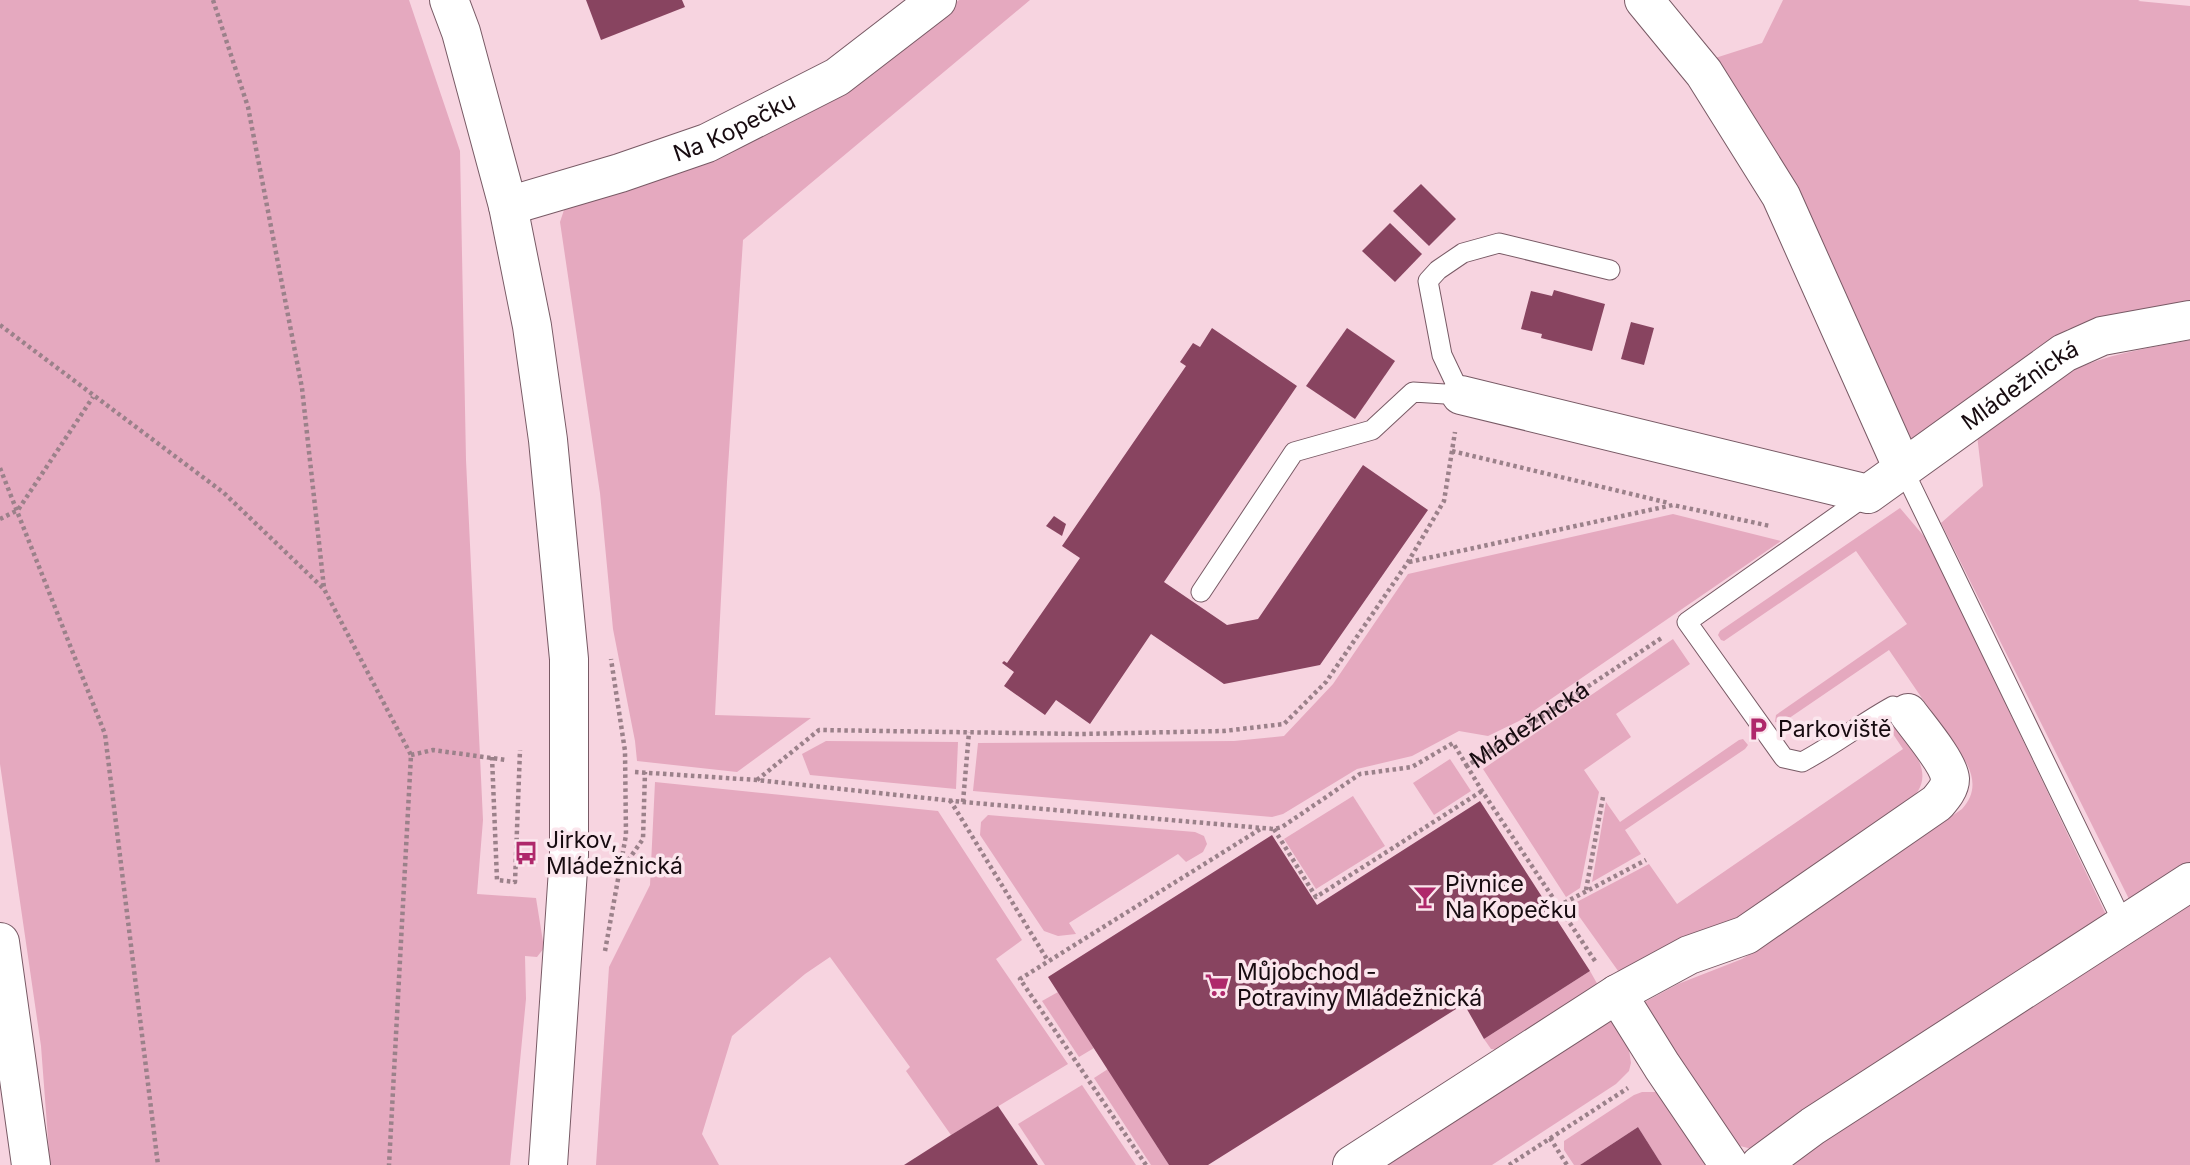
<svg xmlns="http://www.w3.org/2000/svg" width="2190" height="1165" font-family="Inter,sans-serif">
  <style>
    .green { fill: #e5a9bf }
    .building { fill: #884460 }
    .lines { fill: none; stroke-linecap: round; stroke-linejoin: round }
    .lane-casing { stroke: #785a65; stroke-width: 21 }
    .street-casing { stroke: #785a65; stroke-width: 40 }
    .path { stroke: #9b818a; stroke-width: 4.5; stroke-dasharray: 3.5 3.5; stroke-linecap: butt }
    .lane { stroke: #fff; stroke-width: 19 }
    .street { stroke: #fff; stroke-width: 38 }
    .labels { text-anchor: middle; dominant-baseline: central; stroke-width: 7; stroke-linejoin: round; paint-order: stroke }
    .street-label { font-size: 23px; fill: #170b10; stroke: #fbe6ed }
    .poi-label { font-size: 23px; fill: #170b10; stroke: #fbe6ed; text-anchor: start }
  </style>
  <rect width="100%" height="100%" fill="#f7d4e0"/>
  <g class="green">
    <polygon points="0,0 409,0 460,151 466,460 483,820 477,894 536,898 544,948 537,957 525,956 526,999 510,1165 50,1165 41,1046 0,764"/>
    <polygon points="959,0 1030,0 743,240 727,482 715,715 811,718 737,772 637,761 635,741 613,629 600,493 560,222 564,210 693,166 919,33"/>
    <polygon points="1783,0 2140,0 2138,1 2190,6 2190,304 2068,329 1912,441 1797,187 1709,60 1762,43"/>
    <path d="M2190,340V868L2132,905L1941,523L1983,486L1977,435C2012,410 2045,381 2085,365C2119,352 2155,347 2190,340Z"/>
    <path d="M1900,508L1928,541L2109,921L1752,1149L1732,1144L1643,1003L1678,984L1742,959L1770,942L1962,809C1975,795 1975,780 1967,764L1889,650L1782,723L1775,722L1776,715L1907,624L1856,551L1724,641L1721,640L1718,635L1720,631Z"/>
    <polygon points="1673,514 1781,541 1519,721 1488,736 1459,731 1412,756 1357,769 1283,814 1272,817 973,791 978,743 1234,741 1284,736 1333,684 1408,574"/>
    <polygon points="1673,639 1690,664 1616,714 1631,737 1584,770 1599,792 1580,888 1566,897 1483,769"/>
    <path d="M1893,724C1906,742 1933,767 1918,791C1915,796 1909,800 1906,804L1744,914L1621,975L1571,905L1649,864L1677,904L1903,749L1891,731L1890,728Z"/>
    <polygon points="1743,739 1748,745 1745,749 1625,830 1641,854 1592,882 1606,802 1620,822 1739,740"/>
    <polygon points="826,741 958,742 956,789 810,775 802,754"/>
    <polygon points="1450,759 1471,791 1434,815 1413,783"/>
    <polygon points="655,782 938,811 1022,940 996,959 1068,1064 951,1135 906,1071 910,1067 830,957 805,974 732,1036 702,1134 719,1165 596,1165 609,967 650,885"/>
    <polygon points="1353,796 1385,846 1316,889 1284,839"/>
    <polygon points="988,815 1195,832 1204,836 1207,844 1203,852 1186,862 1178,854 1069,923 1076,934 1058,936 1044,931 980,835 981,822"/>
    <polygon points="2190,898 2190,1165 1777,1165"/>
    <polygon points="1590,971 1599,987 1500,1050 1491,1049 1484,1039"/>
    <polygon points="1058,992 1094,1048 1079,1057 1042,1001"/>
    <polygon points="1614,1017 1627,1036 1631,1063 1629,1071 1616,1084 1492,1165 1387,1165"/>
    <polygon points="1108,1069 1169,1165 1151,1165 1094,1078"/>
    <polygon points="1082,1085 1136,1165 1045,1165 1018,1124"/>
    <polygon points="1642,1092 1657,1092 1714,1165 1662,1165 1638,1127 1580,1165 1574,1165 1564,1150 1564,1141 1634,1095"/>
  </g>
  <g class="building">
    <polygon points="586,0 682,0 685,7 601,40"/>
    <polygon points="1421,184 1456,219 1429,246 1393,211"/>
    <polygon points="1390,223 1422,254 1395,282 1362,251"/>
    <polygon points="1554,290 1605,304 1592,351 1541,338 1542,334 1521,329 1531,291 1552,296"/>
    <polygon points="1631,322 1654,328 1644,365 1621,359"/>
    <polygon points="1212,328 1297,386 1164,582 1227,625 1258,619 1363,465 1428,510 1320,665 1224,684 1151,634 1090,724 1056,700 1045,715 1004,686 1014,672 1002,663 1004,661 1007,663 1080,558 1062,546 1186,366 1180,362 1193,343 1200,347"/>
    <polygon points="1347,328 1395,361 1355,419 1306,386"/>
    <polygon points="1054,516 1066,524 1062,536 1046,526"/>
    <polygon points="1480,801 1590,971 1484,1039 1464,1004 1208,1165 1169,1165 1048,977 1272,835 1317,905"/>
    <polygon points="998,1106 1038,1165 904,1165 951,1135"/>
    <polygon points="1638,1127 1662,1165 1580,1165"/>
  </g>
  <g class="lines">
    <g class="lane-casing">
      <g id="lane">
        <polyline points="1903,469 2124,925"/>
        <path d="M1867,495L1687,622L1784,758L1802,762C1834,745 1862,723 1893,706L1908,713"/>
        <polyline points="1201,592 1294,452 1372,430 1413,392 1461,395 1442,355 1428,281 1438,270 1463,253 1499,243 1610,270"/>
      </g>
    </g>
    <g class="street-casing">
      <g id="street">
        <polyline points="449,0 461,32 508,206 532,326 548,440 569,659 569,855 548,1165"/>
        <polyline points="1644,0 1704,73 1781,196 1903,469"/>
        <path id="s2" d="M508,206L620,173L707,143L837,77L937,0"/>
        <path id="s3" d="M1461,395L1868,494L2064,353L2102,336L2190,320"/>
        <polyline points="0,942 31,1165"/>
        <polyline points="1617,994 1662,1066 1729,1165"/>
        <path d="M1352,1165L1617,994L1689,955L1746,935L1937,803C1943,796 1950,788 1950,779C1949,763 1918,727 1908,713"/>
        <polyline points="1760,1165 1813,1126 2190,882"/>
      </g>
    </g>
    <g class="path">
      <polyline points="213,0 248,107 302,388 324,588"/>
      <polyline points="0,325 224,493 324,589 411,755 389,1165"/>
      <polyline points="1452,451 1669,503"/>
      <polyline points="0,468 105,734 158,1165"/>
      <polyline points="0,519 18,510 93,397"/>
      <polyline points="1409,562 1673,505 1770,526"/>
      <polyline points="411,755 433,750 506,760"/>
      <polyline points="492,757 497,880 515,882 520,750"/>
      <polyline points="635,772 757,780 963,802 1274,829 1282,827 1360,774 1412,767 1453,743 1467,766"/>
      <polyline points="757,780 819,730 1082,734 1224,731 1284,724 1326,682 1408,562 1444,501 1455,432"/>
      <polyline points="950,800 1048,961"/>
      <polyline points="963,802 969,732"/>
      <polyline points="1274,829 1316,897 1482,791"/>
      <polyline points="620,872 643,839 645,772"/>
      <polyline points="1586,890 1603,797"/>
      <polyline points="1558,906 1646,860"/>
      <polyline points="605,951 626,835 625,751 611,659"/>
      <path id="s1" d="M1595,961L1482,791L1467,766L1663,637"/>
      <polyline points="1550,1138 1567,1165"/>
      <polyline points="1146,1165 1020,979 1262,828"/>
      <polyline points="1509,1165 1628,1088"/>
    </g>
    <use href="#lane" class="lane"/>
    <use href="#street" class="street"/>
  </g>
  <defs>
    <g id="parking-bare" transform="scale(1.89)"><path d="M-3.5-5.5H1a3.5 3.5 0 0 1 0 7H-1V5.5H-3.5ZM-1-3.4V-.6H.8a1.4 1.4 0 0 0 0-2.8Z" fill="#af286b" stroke="#fbe6ed" stroke-width="2.5" paint-order="stroke"/></g>
    <g id="bus-bare" transform="scale(1.89)"><path d="M-5-6H5V4H4V6H2V4H-2V6H-4V4H-5ZM-3.5-4V0h7V-4ZM-3.5 1.2v1.5H-2V1.2ZM2 1.2v1.5H3.5V1.2Z" fill="#af286b" stroke="#fbe6ed" stroke-width="2.5" paint-order="stroke"/></g>
    <g id="bar-bare" transform="scale(1.89)"><path d="M-6-5H6L.8 .8V4.5H3.5V6h-7V4.5H-.8V.8Z" fill="#af286b" stroke="#fbe6ed" stroke-width="2.5" paint-order="stroke"/></g>
    <g id="supermarket-bare" transform="scale(1.89)"><path d="M-6-5.5h2.5l.6 2H6L4.5 2H-2.5L-4.4-4H-6ZM-1.5 3.2a1.3 1.3 0 1 0 .1 0ZM3 3.2a1.3 1.3 0 1 0 .1 0Z" fill="#af286b" stroke="#fbe6ed" stroke-width="2.5" paint-order="stroke"/></g>
  </defs>
  <g fill-rule="evenodd">
    <use href="#parking-bare" x="1758" y="729"/>
    <use href="#bus-bare" x="526" y="853"/>
    <use href="#bar-bare" x="1425" y="897"/>
    <use href="#supermarket-bare" x="1217" y="985"/>
  </g>
  <g class="labels">
    <g class="street-label">
      <text stroke="none"><textPath href="#s2" startOffset="240">Na Kopečku</textPath></text>
      <text stroke="none"><textPath href="#s3" startOffset="606">Mládežnická</textPath></text>
      <text stroke="none"><textPath href="#s1" startOffset="308">Mládežnická</textPath></text>
    </g>
    <g class="poi-label">
      <text x="1778" y="729">Parkoviště</text>
      <text x="546" y="840">Jirkov,<tspan x="546" dy="26">Mládežnická</tspan></text>
      <text x="1445" y="884">Pivnice<tspan x="1445" dy="26">Na Kopečku</tspan></text>
      <text x="1237" y="972">Můjobchod -<tspan x="1237" dy="26">Potraviny Mládežnická</tspan></text>
    </g>
  </g>
</svg>
